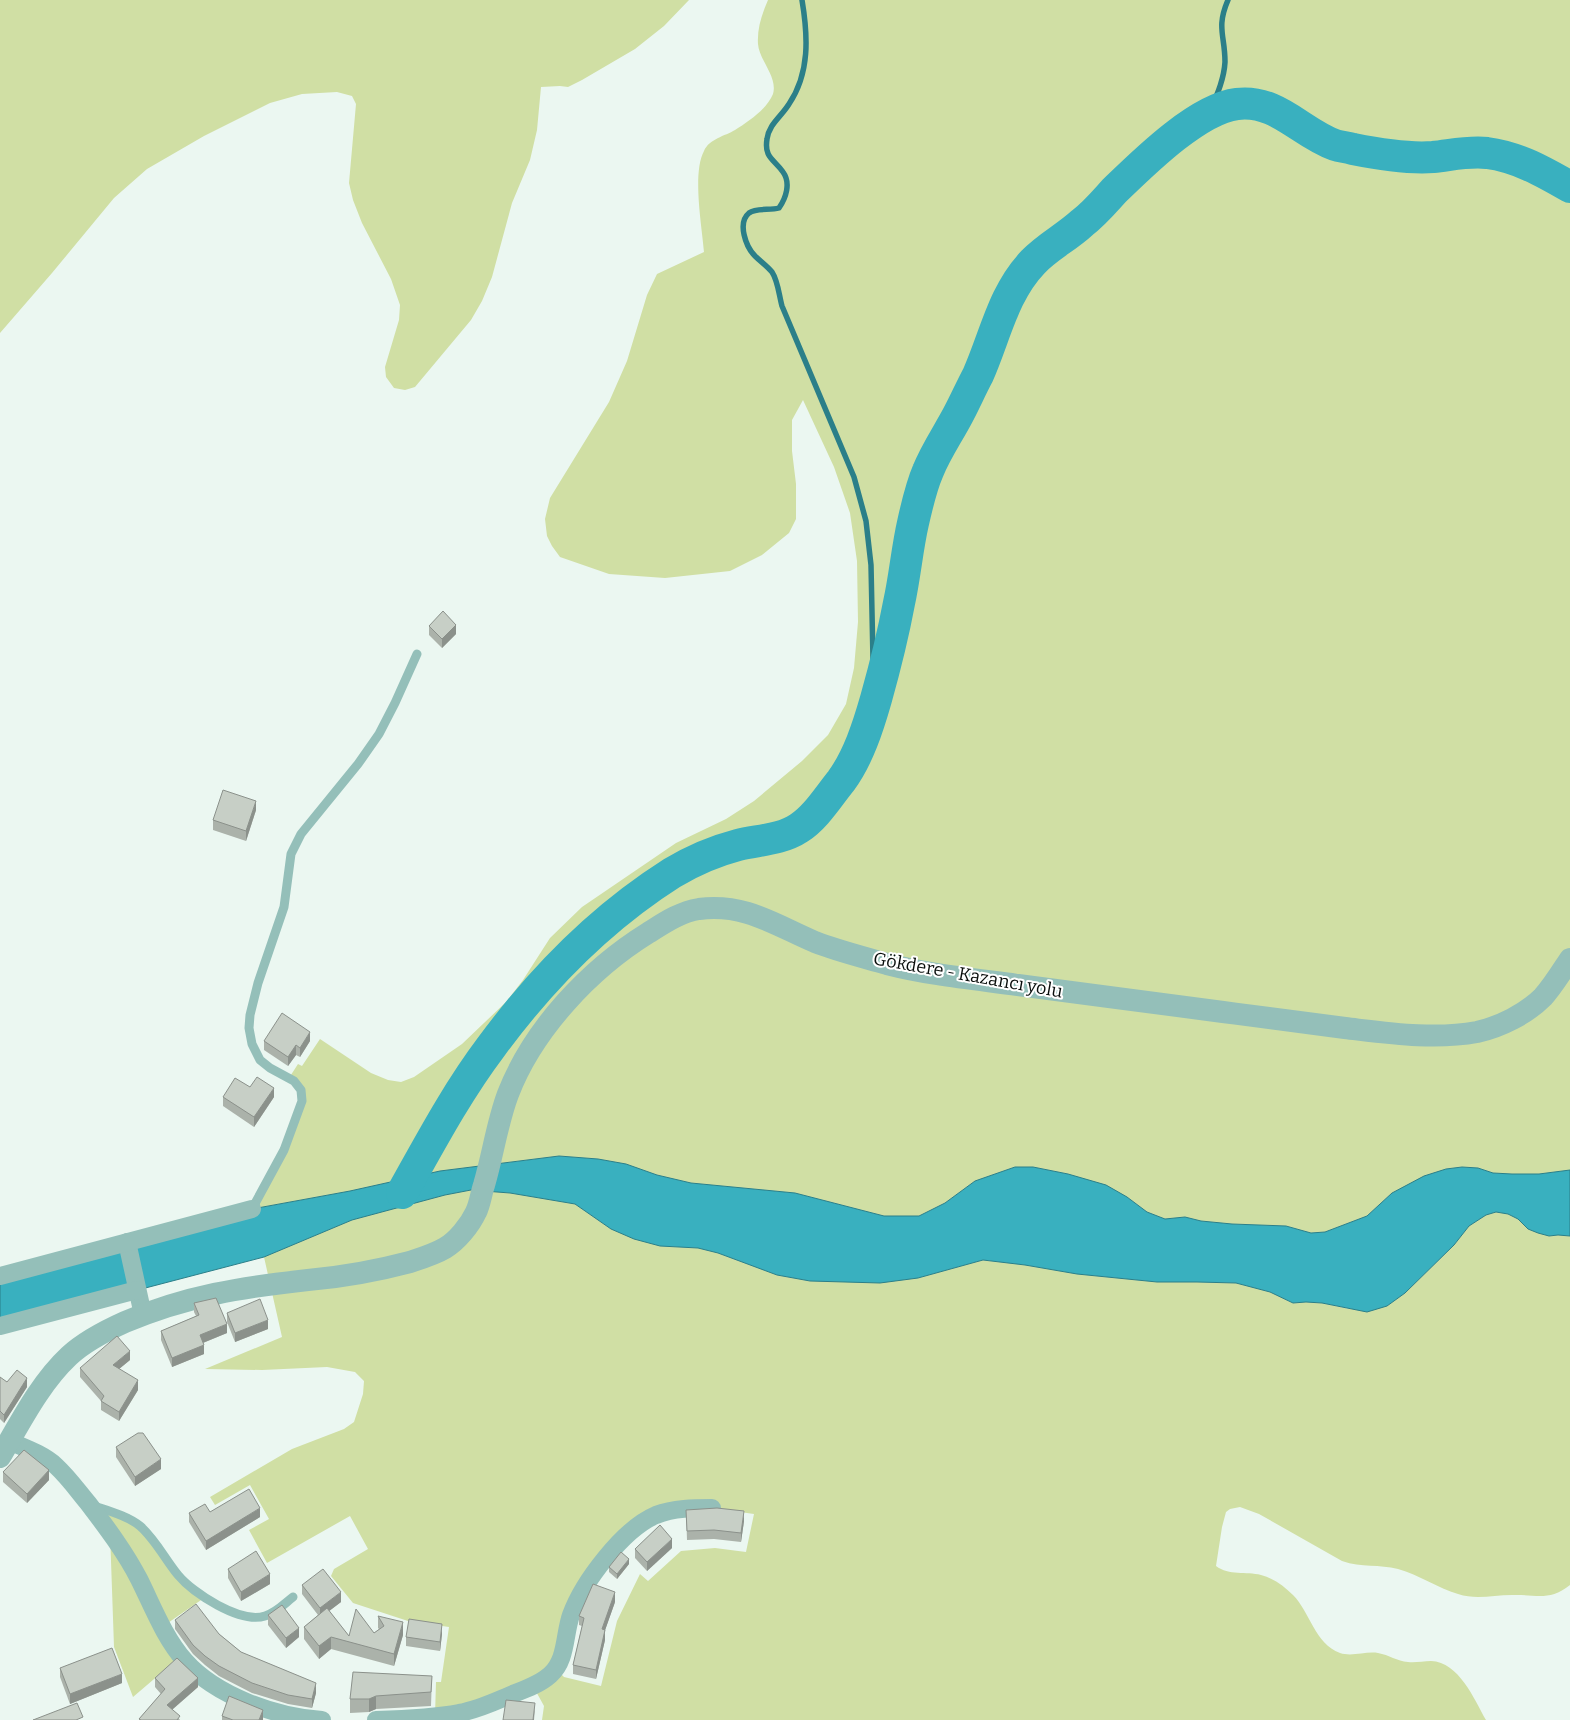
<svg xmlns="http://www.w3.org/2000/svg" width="1570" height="1720" font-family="Bitter,serif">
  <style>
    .green { fill: #d0dfa4; fill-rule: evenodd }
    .water { fill: #39b0bf; stroke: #2b7f89 }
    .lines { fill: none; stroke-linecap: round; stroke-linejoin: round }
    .stream { stroke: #2b7f89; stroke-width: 5.5 }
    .river { stroke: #39b0bf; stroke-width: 32 }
    .service { stroke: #94bfb9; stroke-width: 9 }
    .minor { stroke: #94bfb9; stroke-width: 18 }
    .tertiary { stroke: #94bfb9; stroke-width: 22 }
    .wall { fill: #abb2aa }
    .shaded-wall { fill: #8b918b }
    .building { fill: #c7cfc6; stroke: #8b918b }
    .labels { text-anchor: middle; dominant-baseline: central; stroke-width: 4; stroke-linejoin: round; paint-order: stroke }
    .street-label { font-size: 18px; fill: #090d0b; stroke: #fff }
  </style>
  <rect width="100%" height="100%" fill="#ebf7f1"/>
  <g class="green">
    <polygon points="0,0 689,0 664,26 635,49 582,80 568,87 560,86 541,87 537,130 530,160 512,203 492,277 482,301 471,320 415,387 405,390 394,388 386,377 385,367 399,320 400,305 391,279 362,223 353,200 349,183 356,104 352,96 337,92 302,94 270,103 204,136 147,169 114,198 52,273 0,333"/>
    <path d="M768,0H1570V1170L1539,1174H1512L1493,1173L1478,1168L1462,1167L1446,1169L1392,1193L1367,1216L1325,1232L1311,1233L1286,1226L1232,1224L1201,1221L1185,1217L1165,1219L1147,1212L1127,1197L1068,1174L1033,1167H1015L975,1181L945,1203L919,1216H884L795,1193L691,1183L657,1175L625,1164L598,1159L559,1156L440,1171L350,1191L252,1209L283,1150L302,1096L289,1078L298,1064L302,1066L320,1039L371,1073L388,1080L401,1082L414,1077L462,1044L506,1002L523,980L550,938L582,907L676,843L726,819L754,801L802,761L828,735L846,704L854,668L858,622L857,561L850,513L834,467L803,400L792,420V451L796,484V519L789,533L762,555L730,571L665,578L609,574L560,557L552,546L547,536L545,519L550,498L609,402L627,361L647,295L657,274L704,252C702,227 692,173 704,151C709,139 725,136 735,130C748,122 767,109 773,94C778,77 759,60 758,44C757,28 762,14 768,0Z"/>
    <path d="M471,1190L510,1193L575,1204L611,1229L635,1239L660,1246L698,1248L718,1253L777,1275L810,1281L918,1278L983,1260L1025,1265L1077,1274L1157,1282H1197L1236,1283L1270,1292L1293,1303L1306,1302L1322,1303L1350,1309L1387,1306L1405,1293L1454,1245L1469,1226L1486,1215L1496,1212L1508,1214L1518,1219L1528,1229L1549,1236L1558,1235L1570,1236V1585C1549,1602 1535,1594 1512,1595C1493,1595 1476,1600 1458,1594C1438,1588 1419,1575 1398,1569C1379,1564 1362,1568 1342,1561L1259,1514L1240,1507L1230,1509L1226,1512L1222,1527L1216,1566C1229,1576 1246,1571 1261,1575C1273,1578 1284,1586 1293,1595C1310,1612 1315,1644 1340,1653C1352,1657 1366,1651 1378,1653C1389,1655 1397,1661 1408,1662C1415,1663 1423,1661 1431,1661C1459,1662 1474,1699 1486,1720H542L544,1706L533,1686L435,1716L436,1682H441L449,1627L408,1621L353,1603L331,1576L334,1569L368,1549L350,1516L267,1563L249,1530L269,1519L250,1485L215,1505L210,1497L292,1449L344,1429L354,1422L363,1394L364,1381L355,1372L327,1367L262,1370L205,1369L282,1337L264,1257L352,1220L445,1195ZM712,1508L754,1514L746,1552L715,1548L681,1551L648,1581L640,1574L617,1621L601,1686L564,1677L556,1669L601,1563L672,1510Z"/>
    <polygon points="107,1511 139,1526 204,1598 162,1627 181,1656 133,1697 114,1647 110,1532"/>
  </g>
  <polygon class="water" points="559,1156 598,1159 626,1164 657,1175 691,1183 795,1193 884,1216 919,1216 945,1203 975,1181 1015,1167 1033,1167 1068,1174 1106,1185 1127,1197 1147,1212 1165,1219 1185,1217 1201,1221 1232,1224 1286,1226 1311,1233 1325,1232 1367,1216 1392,1193 1424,1176 1446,1169 1462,1167 1478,1168 1493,1173 1512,1174 1539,1174 1570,1170 1570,1236 1558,1235 1549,1236 1538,1233 1528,1229 1518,1219 1508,1214 1496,1212 1486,1215 1469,1226 1454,1245 1405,1293 1387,1306 1367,1312 1322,1303 1306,1302 1293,1303 1270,1292 1236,1283 1197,1282 1157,1282 1077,1274 1025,1265 983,1260 918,1278 880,1283 810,1281 777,1275 718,1253 698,1248 660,1246 634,1239 611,1229 575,1204 510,1193 471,1190 445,1195 352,1220 264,1257 0,1326 0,1276 252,1209 350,1191 440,1171"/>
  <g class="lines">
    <g class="stream">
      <path d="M802,0C808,36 810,73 789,104C781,117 769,124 767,139C764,158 774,159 783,172C791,183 786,198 779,208C770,211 757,207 749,213C737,223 746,247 755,256C760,261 767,266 772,272C778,281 779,295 782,306L854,477L866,521L871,565L873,660L869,724"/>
      <path d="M1209,114C1216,97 1224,80 1225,62C1225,35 1216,28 1228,0"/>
    </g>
    <path class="river" d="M402,1193C430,1143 457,1092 491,1047C541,979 601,918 672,873C692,861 715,851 738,845C758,840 781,840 799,828C816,817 828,797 841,781C858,758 868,727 876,699C885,667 893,635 899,603C905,576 907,549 913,523C917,505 921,487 928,471C936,451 948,434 958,415C965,402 971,388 978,375C995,337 1003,293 1033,262C1047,247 1067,237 1082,223C1094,214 1104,202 1114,191C1143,163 1197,109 1237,104C1277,99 1301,133 1335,145C1341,147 1347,147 1353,149C1378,154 1407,159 1433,157C1452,155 1468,151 1487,153C1518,157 1544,172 1570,187"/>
    <g class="service">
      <polyline points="252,1209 284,1150 302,1101 301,1090 294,1081 270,1068 260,1060 252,1044 249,1028 250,1015 258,983 284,907 291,854 301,834 358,764 379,734 395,703 417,654"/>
      <path d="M94,1506C109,1511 128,1516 140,1526C155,1539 165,1559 178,1575C193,1593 240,1624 265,1616C276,1613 284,1604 293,1597"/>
    </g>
    <g class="minor">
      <polyline points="127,1242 143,1315"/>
      <polyline points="0,1276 252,1209"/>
      <polyline points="0,1326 137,1290"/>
      <path d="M9,1441C25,1448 43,1454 56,1466C68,1477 78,1491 88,1503C107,1528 125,1552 139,1579C153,1607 164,1637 185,1661C216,1696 276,1717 322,1720"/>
      <path d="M376,1720C404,1719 432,1718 459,1713C478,1710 496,1701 513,1694C526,1689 540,1684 550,1675C567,1660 564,1635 571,1615C583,1582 623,1529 656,1515C674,1508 694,1508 712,1508"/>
    </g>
    <path class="tertiary" d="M0,1457C20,1423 40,1383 69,1356C85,1341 105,1331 125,1322C186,1296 243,1287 308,1280C343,1277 376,1271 410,1262C422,1258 435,1254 445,1248C457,1241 470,1225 476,1212C480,1204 481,1194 484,1185C493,1155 497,1123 508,1094C533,1029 590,969 648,933C664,923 680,912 699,909C745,903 775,925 815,942C838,951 863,957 887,964C930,975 974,979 1018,985C1086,994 1155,1003 1223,1012C1264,1017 1305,1023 1345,1028C1388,1033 1434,1040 1477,1032C1500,1027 1526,1014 1543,997C1553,986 1562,971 1570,959"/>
  </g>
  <g class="wall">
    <polygon points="429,626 456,634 442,648 429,635"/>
    <polygon points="256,810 246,841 213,830 213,820"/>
    <polygon points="264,1041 310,1041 300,1057 296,1055 288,1066 264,1050"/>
    <polygon points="250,1087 274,1097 254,1127 223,1106 223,1097"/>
    <polygon points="194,1303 227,1333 203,1343 204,1354 172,1367 161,1340 161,1331 196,1316 194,1312"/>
    <polygon points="227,1313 268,1329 235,1342 227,1322"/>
    <polygon points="130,1360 119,1369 138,1390 119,1421 101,1410 101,1401 80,1377 80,1368"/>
    <polygon points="0,1377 7,1382 27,1387 4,1423 0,1419"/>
    <polygon points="116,1447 161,1469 135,1486 116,1457"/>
    <polygon points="3,1472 49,1480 27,1503 3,1482"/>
    <polygon points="686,1510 744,1521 741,1542 714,1539 687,1540"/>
    <polygon points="210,1512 260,1517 206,1550 189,1522 189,1513"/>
    <polygon points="672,1548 647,1571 635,1558 635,1549"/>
    <polygon points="629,1564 617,1579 609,1572 609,1567"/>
    <polygon points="228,1569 270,1584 241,1601 228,1578"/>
    <polygon points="302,1585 341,1602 329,1611 349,1636 374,1633 379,1629 378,1628 378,1616 403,1635 394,1666 331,1649 319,1659 304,1639 304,1627 318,1615 302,1594"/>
    <polygon points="615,1602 605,1630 605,1640 596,1679 573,1674 573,1665 582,1626 579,1625 579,1616"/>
    <polygon points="268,1615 299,1637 286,1648 268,1625"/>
    <polygon points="175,1620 219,1634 241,1652 316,1693 312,1708 288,1704 252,1693 219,1676 205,1665 193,1654 175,1629"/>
    <polygon points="442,1634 440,1651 406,1646 406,1637"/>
    <polygon points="60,1668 122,1683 70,1704 60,1677"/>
    <polygon points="432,1676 431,1706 376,1709 369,1712 350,1713 350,1699"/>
    <polygon points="155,1678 198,1687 172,1710 180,1720 139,1720 139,1719 161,1694 155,1687"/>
    <polygon points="222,1716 263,1719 263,1720 222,1720"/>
  </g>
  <g class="shaded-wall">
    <polygon points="456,625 456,634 442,648 442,639"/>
    <polygon points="256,801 256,810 246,841 246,831"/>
    <polygon points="310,1032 310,1041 300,1057 300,1048"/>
    <polygon points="296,1045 296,1055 288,1066 288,1057"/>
    <polygon points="274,1088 274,1097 254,1127 254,1117"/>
    <polygon points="268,1320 268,1329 235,1342 235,1333"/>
    <polygon points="227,1324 227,1333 200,1344 200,1335"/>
    <polygon points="204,1345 204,1354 172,1367 172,1358"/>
    <polygon points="130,1351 130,1360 113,1374 113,1365"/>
    <polygon points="27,1378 27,1387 4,1423 4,1415"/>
    <polygon points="138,1380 138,1390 119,1421 119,1412"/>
    <polygon points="161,1459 161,1469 135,1486 135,1477"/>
    <polygon points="49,1470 49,1480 27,1503 27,1494"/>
    <polygon points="260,1508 260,1517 206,1550 206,1541"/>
    <polygon points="744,1511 744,1521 741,1542 741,1533"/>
    <polygon points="672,1539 672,1548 647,1571 647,1562"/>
    <polygon points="629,1559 629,1564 617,1579 617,1574"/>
    <polygon points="270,1574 270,1584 241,1601 241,1592"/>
    <polygon points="341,1592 341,1602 320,1618 320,1608"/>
    <polygon points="615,1592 615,1602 602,1639 602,1629"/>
    <polygon points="403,1622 403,1635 394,1666 394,1654"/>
    <polygon points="442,1624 442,1634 440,1651 440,1642"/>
    <polygon points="299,1628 299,1637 286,1648 286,1638"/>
    <polygon points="605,1630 605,1640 596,1679 596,1670"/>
    <polygon points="331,1637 331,1649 319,1659 319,1646"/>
    <polygon points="122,1674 122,1683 70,1704 70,1694"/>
    <polygon points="198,1678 198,1687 167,1714 167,1705"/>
    <polygon points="316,1683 316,1693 312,1708 312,1699"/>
    <polygon points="376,1696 376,1709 369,1712 369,1699"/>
    <polygon points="535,1703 534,1720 533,1720"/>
    <polygon points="263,1710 263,1720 259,1720"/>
  </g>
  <g class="building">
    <polygon points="443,611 456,625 442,639 429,626"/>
    <polygon points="223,790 256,801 246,831 213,820"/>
    <polygon points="282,1013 310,1032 300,1048 296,1045 288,1057 264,1041"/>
    <polygon points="257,1077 274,1088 254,1117 223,1097 235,1078 250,1087"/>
    <polygon points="216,1298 227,1324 200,1335 204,1345 172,1358 161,1331 199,1315 194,1303"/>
    <polygon points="260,1299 268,1320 235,1333 227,1313"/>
    <polygon points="117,1336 130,1351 113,1365 138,1380 119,1412 101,1401 104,1396 80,1368"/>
    <polygon points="17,1370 27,1378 4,1415 0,1411 0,1377 7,1382"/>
    <polygon points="138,1433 143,1433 161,1459 135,1477 116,1447"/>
    <polygon points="24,1450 49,1470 27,1494 3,1472"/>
    <polygon points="249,1489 260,1508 206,1541 189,1513 205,1504 210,1512"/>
    <polygon points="717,1508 744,1511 741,1533 714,1530 687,1531 686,1510"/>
    <polygon points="660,1525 672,1539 647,1562 635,1549"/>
    <polygon points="256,1551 270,1574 241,1592 228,1569"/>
    <polygon points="621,1552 629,1559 617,1574 609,1567"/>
    <polygon points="323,1569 341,1592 320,1608 302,1585"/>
    <polygon points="593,1584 615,1592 602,1629 605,1630 596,1670 573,1665 584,1618 579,1616"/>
    <polygon points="196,1604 219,1634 241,1652 316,1683 312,1699 288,1695 252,1683 219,1666 205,1656 193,1645 175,1620"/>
    <polygon points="282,1605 299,1628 286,1638 268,1615"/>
    <polygon points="327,1608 349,1636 356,1609 374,1633 384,1626 378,1616 403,1622 394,1654 331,1637 319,1646 304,1627"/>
    <polygon points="409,1619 442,1624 440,1642 406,1637"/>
    <polygon points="112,1648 122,1674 70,1694 60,1668"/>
    <polygon points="177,1658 198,1678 167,1705 180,1716 177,1720 141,1720 139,1719 165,1689 155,1678"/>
    <polygon points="353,1672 432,1676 431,1692 376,1696 369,1699 350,1699"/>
    <polygon points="229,1696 263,1710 259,1720 233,1720 222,1716"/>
    <polygon points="506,1700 535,1703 533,1720 503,1720"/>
    <polygon points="77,1703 83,1717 76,1720 33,1720"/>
  </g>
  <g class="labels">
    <g class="street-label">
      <text transform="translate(968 975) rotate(10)">Gökdere - Kazancı yolu</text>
    </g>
  </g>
</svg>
